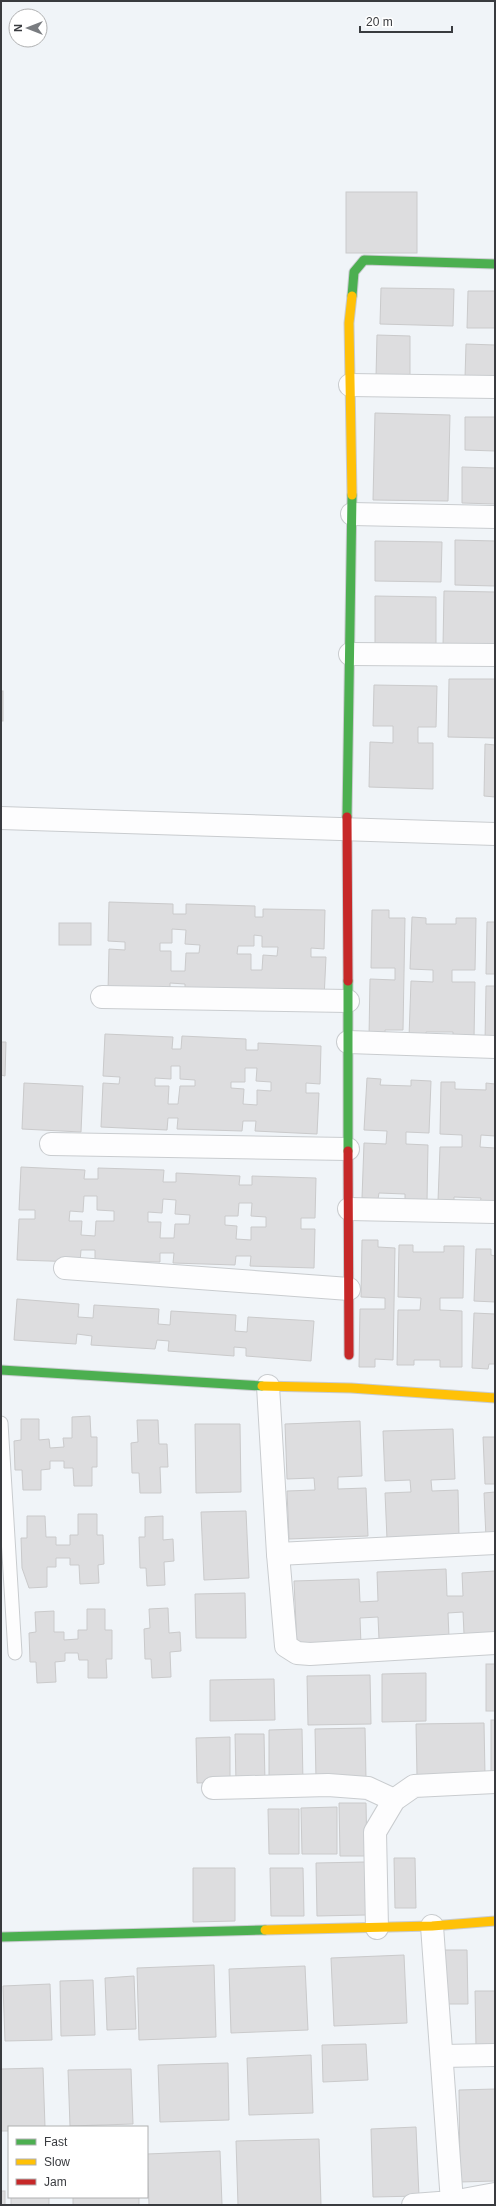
<svg xmlns="http://www.w3.org/2000/svg" width="496" height="2206" font-family="Helvetica,sans-serif">
  <style>
    .building { fill: #dddddf; stroke: #cacacb; fill-rule: evenodd }
    .lines { fill: none; stroke-linecap: round; stroke-linejoin: round }
    .lane-casing { stroke: #c9cccf; stroke-width: 15 }
    .street-casing { stroke: #c9cccf; stroke-width: 24 }
    .fast-casing { stroke: #c9cccf; stroke-width: 11 }
    .slow-casing { stroke: #c9cccf; stroke-width: 11 }
    .jam-casing { stroke: #c9cccf; stroke-width: 11 }
    .lane { stroke: #fdfdfe; stroke-width: 13 }
    .street { stroke: #fdfdfe; stroke-width: 22 }
    .fast { stroke: #4caf50; stroke-width: 9 }
    .slow { stroke: #ffc107; stroke-width: 9 }
    .jam { stroke: #c62828; stroke-width: 9 }
  </style>
  <rect width="100%" height="100%" fill="#f0f4f8"/>
  <g class="building">
    <rect x="346" y="192" width="71" height="61"/>
    <polygon points="381,288 454,289 453,326 380,324"/>
    <polygon points="468,291 495,291 495,328 467,328"/>
    <polygon points="377,335 410,336 410,377 376,377"/>
    <polygon points="466,344 495,345 495,379 465,378"/>
    <polygon points="375,413 450,415 448,501 373,500"/>
    <polygon points="465,417 495,417 495,451 465,450"/>
    <polygon points="462,467 495,468 495,504 462,503"/>
    <polygon points="455,540 495,541 495,586 455,585"/>
    <polygon points="375,541 442,542 441,582 375,581"/>
    <polygon points="444,591 495,592 495,647 443,646"/>
    <polygon points="375,596 436,597 436,646 375,645"/>
    <polygon points="449,679 495,679 495,738 448,737"/>
    <polygon points="374,685 437,686 436,727 418,727 418,743 433,743 433,789 369,787 370,742 393,743 393,726 373,726"/>
    <rect x="1" y="691" width="2" height="30"/>
    <polygon points="485,744 495,745 495,797 484,796"/>
    <path d="M109,902L173,904V914H186V904L255,906V917H263V909L325,910L324,949L311,948V957H326L324,999L185,995V984L170,983V992L108,991L109,949L125,950V942L108,941ZM172,929L186,930L185,944L200,945L199,953H186L185,971H171V951H160V943H172ZM254,935L262,936V947H278L277,956L263,955L262,970H251V954H237L238,946H254Z"/>
    <polygon points="372,910 389,910 389,918 405,918 403,1030 385,1030 385,1037 369,1037 370,979 395,980 395,968 371,968"/>
    <polygon points="412,917 426,918 426,924 456,924 456,918 476,918 475,970 452,970 452,982 475,982 474,1039 453,1039 453,1032 426,1032 426,1037 409,1037 411,981 433,982 433,970 410,969"/>
    <polygon points="487,922 495,922 495,974 486,974"/>
    <rect x="59" y="923" width="32" height="22"/>
    <polygon points="486,986 495,986 495,1042 485,1042"/>
    <path d="M105,1034L173,1037L172,1049H181L182,1036L246,1039V1050H258V1043L321,1046L320,1084L306,1083V1093H319L317,1134L255,1131L256,1121H243L242,1131L177,1129L178,1118H168L167,1130L101,1127L103,1083L119,1084L120,1077L103,1076ZM171,1066H180V1079L195,1080V1086H180L178,1104H168L169,1086H155V1078L171,1079ZM245,1068H257L256,1081L271,1082V1091L257,1090V1105L243,1104L244,1089L231,1088V1082H245Z"/>
    <polygon points="1,1042 6,1042 5,1076 1,1075"/>
    <polygon points="367,1078 381,1079 380,1085 411,1086 411,1080 431,1081 429,1133 406,1132 406,1144 428,1145 427,1202 405,1201 405,1194 379,1193 378,1199 362,1198 364,1143 386,1144 387,1131 364,1130"/>
    <polygon points="441,1082 455,1082 455,1089 486,1090 486,1083 495,1084 495,1136 481,1135 480,1147 495,1148 495,1205 480,1204 481,1198 454,1197 454,1202 438,1201 440,1147 462,1147 462,1135 440,1134"/>
    <polygon points="24,1083 83,1086 81,1132 22,1129"/>
    <path d="M21,1167L85,1170L84,1179H98V1168L164,1170L163,1182H176V1173L240,1176L239,1185H252V1176L316,1178L315,1218H301V1229H315L314,1268L250,1266L251,1256H236L235,1265L173,1263L174,1253H160V1262L95,1261V1250H81L80,1262L17,1260L19,1219H35V1210H19ZM84,1196H97V1210L114,1211V1221H96L95,1236L81,1235L82,1221H69L70,1211L83,1212ZM163,1199L176,1200L175,1214L190,1215L189,1224H175L174,1238H160L161,1222H148V1212L162,1213ZM239,1203H252L251,1216L266,1217V1227H251V1240L236,1239L237,1226L225,1225V1216H238Z"/>
    <polygon points="362,1240 378,1240 378,1247 395,1248 393,1360 375,1359 375,1367 359,1367 360,1309 385,1309 385,1298 361,1297"/>
    <polygon points="399,1245 413,1245 413,1252 444,1252 444,1246 464,1246 463,1298 440,1298 440,1310 462,1311 462,1367 440,1367 440,1360 414,1360 414,1365 397,1365 398,1310 420,1310 421,1298 398,1297"/>
    <polygon points="476,1249 491,1249 491,1255 495,1256 495,1302 474,1301"/>
    <polygon points="17,1299 79,1304 78,1317 93,1318 94,1305 159,1309 158,1324 170,1325 171,1311 236,1315 235,1331 247,1332 248,1317 314,1321 311,1361 246,1356 246,1348 234,1347 234,1356 168,1351 169,1341 157,1340 155,1349 91,1345 92,1336 77,1334 76,1344 14,1340"/>
    <polygon points="474,1313 495,1314 495,1364 489,1364 488,1369 472,1368"/>
    <polygon points="90,1416 91,1437 97,1437 97,1467 92,1467 92,1486 74,1486 73,1468 64,1468 64,1461 50,1461 50,1469 41,1470 41,1490 23,1490 22,1470 15,1470 14,1441 21,1440 21,1419 39,1419 39,1440 49,1439 50,1448 64,1447 63,1438 72,1438 72,1417"/>
    <polygon points="137,1420 158,1420 159,1444 167,1444 168,1467 160,1467 161,1493 140,1493 139,1473 132,1473 131,1443 138,1442"/>
    <polygon points="360,1421 362,1476 338,1477 338,1489 366,1488 368,1536 289,1539 287,1491 315,1490 314,1478 287,1479 285,1424"/>
    <polygon points="195,1424 240,1424 241,1492 196,1493"/>
    <polygon points="453,1429 455,1479 431,1480 432,1491 458,1490 459,1536 387,1539 385,1493 411,1492 410,1480 385,1481 383,1431"/>
    <polygon points="483,1437 495,1437 495,1484 485,1484"/>
    <polygon points="495,1492 495,1537 486,1538 484,1493"/>
    <polygon points="246,1511 249,1578 204,1580 201,1512"/>
    <polygon points="78,1514 97,1514 97,1535 103,1535 104,1564 98,1565 99,1583 80,1584 79,1565 70,1565 70,1558 56,1558 56,1567 47,1567 47,1587 29,1588 22,1568 21,1538 27,1538 27,1516 45,1516 46,1537 56,1537 56,1545 70,1545 70,1535 78,1535"/>
    <polygon points="163,1516 163,1540 173,1539 174,1561 164,1562 165,1585 147,1586 146,1568 140,1568 139,1537 145,1537 145,1517"/>
    <polygon points="446,1569 447,1596 463,1596 462,1573 495,1571 495,1633 464,1634 463,1612 448,1613 449,1637 379,1639 378,1617 360,1618 361,1645 297,1647 294,1581 359,1579 360,1602 378,1601 377,1572"/>
    <polygon points="245,1593 246,1638 196,1638 195,1594"/>
    <polygon points="168,1608 169,1633 180,1632 181,1651 170,1652 171,1677 152,1678 151,1659 145,1659 144,1629 150,1628 149,1609"/>
    <polygon points="87,1609 105,1609 105,1630 112,1630 112,1659 106,1659 107,1678 88,1678 88,1660 79,1660 78,1653 65,1653 65,1661 55,1662 56,1682 37,1683 36,1662 30,1662 29,1633 36,1632 35,1612 54,1611 54,1632 64,1632 64,1640 78,1639 78,1630 87,1630"/>
    <rect x="486" y="1664" width="9" height="47"/>
    <polygon points="426,1673 426,1721 382,1722 382,1674"/>
    <polygon points="370,1675 371,1724 308,1725 307,1676"/>
    <polygon points="274,1679 275,1720 210,1721 210,1680"/>
    <rect x="491" y="1720" width="4" height="52"/>
    <polygon points="484,1723 485,1775 417,1776 416,1724"/>
    <polygon points="365,1728 366,1779 316,1779 315,1729"/>
    <polygon points="302,1729 303,1783 269,1783 269,1730"/>
    <polygon points="235,1734 264,1734 265,1782 236,1783"/>
    <polygon points="230,1737 230,1782 197,1783 196,1738"/>
    <polygon points="339,1803 366,1803 367,1856 340,1856"/>
    <polygon points="337,1807 337,1854 302,1854 301,1808"/>
    <polygon points="268,1809 299,1809 299,1854 269,1854"/>
    <polygon points="394,1858 415,1858 416,1908 395,1908"/>
    <polygon points="365,1862 366,1915 317,1916 316,1863"/>
    <polygon points="193,1868 235,1868 235,1921 193,1922"/>
    <polygon points="270,1868 303,1868 304,1916 271,1916"/>
    <polygon points="443,1950 467,1950 468,2004 444,2004"/>
    <polygon points="404,1955 407,2023 334,2026 331,1958"/>
    <polygon points="214,1965 216,2037 139,2040 137,1968"/>
    <polygon points="305,1966 308,2030 231,2033 229,1969"/>
    <polygon points="134,1976 136,2029 107,2030 105,1978"/>
    <polygon points="93,1980 95,2035 61,2036 60,1981"/>
    <polygon points="50,1984 52,2040 5,2041 3,1986"/>
    <polygon points="475,1991 495,1991 495,2046 476,2047"/>
    <polygon points="366,2044 368,2080 323,2082 322,2045"/>
    <polygon points="311,2055 313,2113 249,2115 247,2058"/>
    <polygon points="228,2063 229,2120 160,2122 158,2065"/>
    <polygon points="43,2068 45,2127 9,2127 9,2131 1,2131 1,2069"/>
    <polygon points="131,2069 133,2124 70,2126 68,2070"/>
    <polygon points="495,2089 495,2181 460,2182 459,2090"/>
    <polygon points="416,2127 419,2196 373,2197 371,2129"/>
    <polygon points="319,2139 321,2205 238,2205 236,2141"/>
    <polygon points="220,2151 222,2205 149,2205 147,2154"/>
    <rect x="1" y="2191" width="4" height="14"/>
    <rect x="11" y="2197" width="38" height="8"/>
    <rect x="73" y="2197" width="66" height="8"/>
  </g>
  <g class="lines">
    <g class="lane-casing">
      <polyline id="lane" points="1,1423 15,1653"/>
    </g>
    <g class="street-casing">
      <g id="street">
        <polyline points="350,385 495,387"/>
        <polyline points="352,514 495,517"/>
        <polyline points="350,654 495,655"/>
        <polyline points="1,818 495,834"/>
        <polyline points="102,997 348,1001"/>
        <polyline points="348,1042 495,1047"/>
        <polyline points="51,1144 348,1149"/>
        <polyline points="349,1209 495,1212"/>
        <polyline points="65,1268 349,1289"/>
        <polyline points="268,1386 278,1554 286,1646 297,1653 310,1654 495,1643"/>
        <polyline points="278,1554 495,1543"/>
        <polyline points="213,1788 328,1785 368,1788 394,1800"/>
        <polyline points="377,1928 375,1832 394,1800 414,1786 495,1782"/>
        <polyline points="442,2056 495,2055"/>
        <polyline points="452,2202 495,2194"/>
        <polyline points="413,2205 452,2202 432,1926"/>
      </g>
    </g>
    <g class="fast-casing">
      <g id="fast">
        <polyline points="352,296 354,272 364,260 495,264"/>
        <polyline points="347,817 352,495"/>
        <polyline points="348,981 348,1151"/>
        <polyline points="1,1370 262,1386"/>
        <polyline points="1,1937 265,1930"/>
      </g>
    </g>
    <g class="slow-casing">
      <g id="slow">
        <polyline points="352,296 349,323 352,495"/>
        <polyline points="262,1386 351,1388 495,1398"/>
        <polyline points="265,1930 432,1926 495,1921"/>
      </g>
    </g>
    <g class="jam-casing">
      <g id="jam">
        <polyline points="347,817 348,981"/>
        <polyline points="348,1151 349,1355"/>
      </g>
    </g>
    <use href="#lane" class="lane"/>
    <use href="#street" class="street"/>
    <use href="#fast" class="fast"/>
    <use href="#slow" class="slow"/>
    <use href="#jam" class="jam"/>
  </g>
  <rect width="496" height="2206" fill="none" stroke="#393b3f" stroke-width="4"/>
  <rect x="8" y="2126" width="140" height="72" fill="#ffffff" stroke="#b0b1b2"/>
  <rect x="16" y="2139" width="20" height="6" fill="#4caf50" stroke="#b0b1b2"/>
  <text x="44" y="2146" font-size="12" fill="#393b3f">Fast</text>
  <rect x="16" y="2159" width="20" height="6" fill="#ffc107" stroke="#b0b1b2"/>
  <text x="44" y="2166" font-size="12" fill="#393b3f">Slow</text>
  <rect x="16" y="2179" width="20" height="6" fill="#c62828" stroke="#b0b1b2"/>
  <text x="44" y="2186" font-size="12" fill="#393b3f">Jam</text>
  <g transform="translate(28 28) rotate(270)"><circle r="19" fill="#ffffff" stroke="#b0b1b2"/>
  <path d="M0-3L7 15L0 10L-7 15Z" fill="#797c80"/>
  <text y="-6" font-size="11" font-weight="bold" text-anchor="middle" fill="#393b3f">N</text>
  </g>
  <path d="M360 26v6h92v-6" fill="none" stroke="#393b3f" stroke-width="2"/>
  <text x="366" y="26" font-size="12" fill="#393b3f" stroke="#ffffff" stroke-width="3" paint-order="stroke">20 m</text>
</svg>
